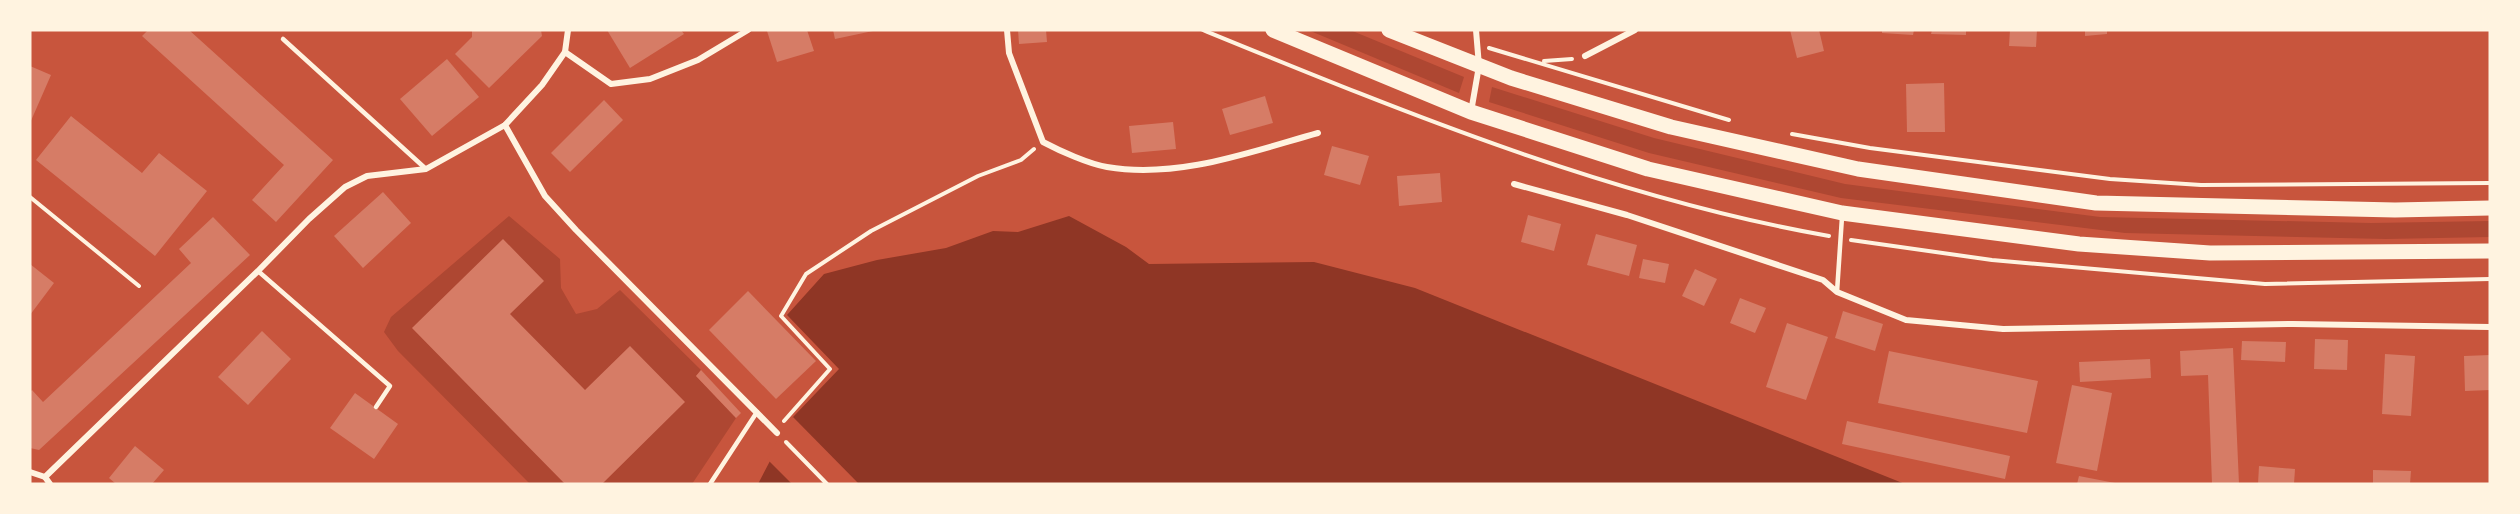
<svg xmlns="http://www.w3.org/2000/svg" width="2520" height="514" font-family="'Nunito Sans',sans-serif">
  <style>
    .green { fill: #ae4732 }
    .water { fill: #8f3625 }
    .pier { fill: #c8553d }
    .building { fill: #d67c66 }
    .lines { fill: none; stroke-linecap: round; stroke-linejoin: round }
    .path { stroke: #fff3e0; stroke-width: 4 }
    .service { stroke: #fff3e0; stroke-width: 4.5 }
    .minor { stroke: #fff3e0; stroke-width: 6 }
    .primary { stroke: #fff3e0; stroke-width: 15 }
  </style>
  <rect width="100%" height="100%" fill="#c8553d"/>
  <g class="green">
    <polygon points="1308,30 1350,30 1464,77 1459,93"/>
    <polygon points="1492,87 1654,138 1845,184 2100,217 2371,223 2490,221 2490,237 2386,239 2125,233 1841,198 1649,153 1489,102"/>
    <polygon points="509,216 560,259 561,288 576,314 597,309 620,290 701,370 696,376 736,418 692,484 530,484 398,351 384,332 391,317"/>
  </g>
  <polygon class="water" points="1069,216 1126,247 1149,264 1314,262 1415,288 1905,484 758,484 793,417 839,369 787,315 824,274 877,260 946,248 993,231 1018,232"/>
  <polygon class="pier" points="793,417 859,484 792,484 767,459 786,424"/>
  <g class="building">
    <polygon points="148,30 189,30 333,160 276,222 252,200 284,165 142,36"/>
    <polygon points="472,30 541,30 542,36 489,88 455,54 472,37"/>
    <polygon points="607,30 681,30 684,34 630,68"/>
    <polygon points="807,30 814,51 777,62 767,31"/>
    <polygon points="833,30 873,30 873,31 835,39"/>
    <polygon points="1018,30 1046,30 1047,42 1019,44"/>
    <polygon points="1790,30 1819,30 1824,51 1797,58"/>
    <polygon points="1882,30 1914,30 1913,35 1882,33"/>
    <polygon points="1932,30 1966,30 1966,35 1931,34"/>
    <polygon points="2010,30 2037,30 2036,47 2009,46"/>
    <polygon points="2085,30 2107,30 2107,34 2085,36"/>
    <polygon points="447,59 479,97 432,136 400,99"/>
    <polygon points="30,66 51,75 30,123"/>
    <polygon points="1944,83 1945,132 1907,132 1906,84"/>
    <polygon points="1265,96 1273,123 1230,135 1222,109"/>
    <polygon points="604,100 623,120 570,172 551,153"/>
    <polygon points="71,116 142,173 159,153 207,191 155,256 36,160"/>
    <polygon points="1173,122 1176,149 1132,153 1129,126"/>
    <polygon points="1332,146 1369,156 1360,185 1324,175"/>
    <polygon points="1440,173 1442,202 1399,206 1397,176"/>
    <polygon points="383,192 411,223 363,268 334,236"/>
    <polygon points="1528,215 1561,224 1554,251 1521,242"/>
    <polygon points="213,217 250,255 39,450 30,448 30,392 32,390 43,402 191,263 179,249"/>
    <polygon points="1596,234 1637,245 1629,276 1587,265"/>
    <polygon points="503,239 544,281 510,314 585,390 630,346 685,402 602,484 565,484 412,328"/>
    <polygon points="1643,259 1669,264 1665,283 1639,278"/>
    <polygon points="30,264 54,283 30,315"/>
    <polygon points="1695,269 1717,279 1704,306 1682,296"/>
    <polygon points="748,291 816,361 776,399 709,330"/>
    <polygon points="1740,298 1766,308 1755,333 1730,323"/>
    <polygon points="1843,311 1883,324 1875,351 1835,338"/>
    <polygon points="1787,323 1828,337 1806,400 1766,387"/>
    <polygon points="262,331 291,359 248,405 218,377"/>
    <polygon points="2315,339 2348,340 2347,370 2314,369"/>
    <polygon points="2242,341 2286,342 2285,362 2241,360"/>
    <polygon points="2233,348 2239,484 2212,484 2208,375 2181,376 2180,351"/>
    <polygon points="1889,351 2038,381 2027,433 1878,403"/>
    <polygon points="2385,354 2415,356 2411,416 2382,414"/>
    <polygon points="2490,355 2490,390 2465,391 2464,356"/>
    <polygon points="2150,359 2151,378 2080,382 2079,362"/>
    <polygon points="701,370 741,413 736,418 696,376"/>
    <polygon points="2072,385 2112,393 2097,471 2056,463"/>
    <polygon points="355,393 398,424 374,459 330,428"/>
    <polygon points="1847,421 2010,456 2005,479 1842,444"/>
    <polygon points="135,446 164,470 152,484 116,484 109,478"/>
    <polygon points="2259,466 2295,469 2294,484 2258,484"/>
    <polygon points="2373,470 2411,471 2410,484 2373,484"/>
    <polygon points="2079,476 2115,483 2115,484 2077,484"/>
  </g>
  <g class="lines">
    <g class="path">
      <path d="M1203,30C1406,113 1613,198 1829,236"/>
      <polyline points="1489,48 1729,120"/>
      <polyline points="1544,61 1572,59"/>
      <polyline points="1792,134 1870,148 2110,179 2201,185 2490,183"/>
      <polyline points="30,197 139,286"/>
      <polyline points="1851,240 1992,260 2265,284 2490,279"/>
      <polyline points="784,421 830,369 781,316 806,274 871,231 978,176 1021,160 1034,149"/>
      <polyline points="786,442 827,484"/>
    </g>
    <g class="service">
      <polyline points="283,39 426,169"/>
      <polyline points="258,271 390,386 376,407"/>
      <polyline points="1837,292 1842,217"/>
      <polyline points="710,484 757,412"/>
    </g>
    <g class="minor">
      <path d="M1007,30L1009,53L1043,142C1060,151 1089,164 1107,167C1178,179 1250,152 1318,133"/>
      <polyline points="565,52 611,84 650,79 698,60 748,30"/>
      <polyline points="1585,56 1635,30"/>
      <polyline points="1471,112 1479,66 1476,30"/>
      <polyline points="505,125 545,196 576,230 777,433"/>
      <polyline points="1514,184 1627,215 1823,280 1837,292 1906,320 2003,329 2293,324 2490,327"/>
      <polyline points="30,472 45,477 258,271 309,219 345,187 367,176 426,169 505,125 542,85 565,52 568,30"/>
      <polyline points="45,477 50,484"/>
    </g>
    <g class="primary">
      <polyline points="1273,30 1471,112 1648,169 1842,213 2079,244 2210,253 2490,251"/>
      <polyline points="1389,30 1511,78 1671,127 1858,169 2096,203 2395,210 2490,208"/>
    </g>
  </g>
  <rect width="2520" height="514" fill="none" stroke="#fff3e0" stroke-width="63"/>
</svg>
